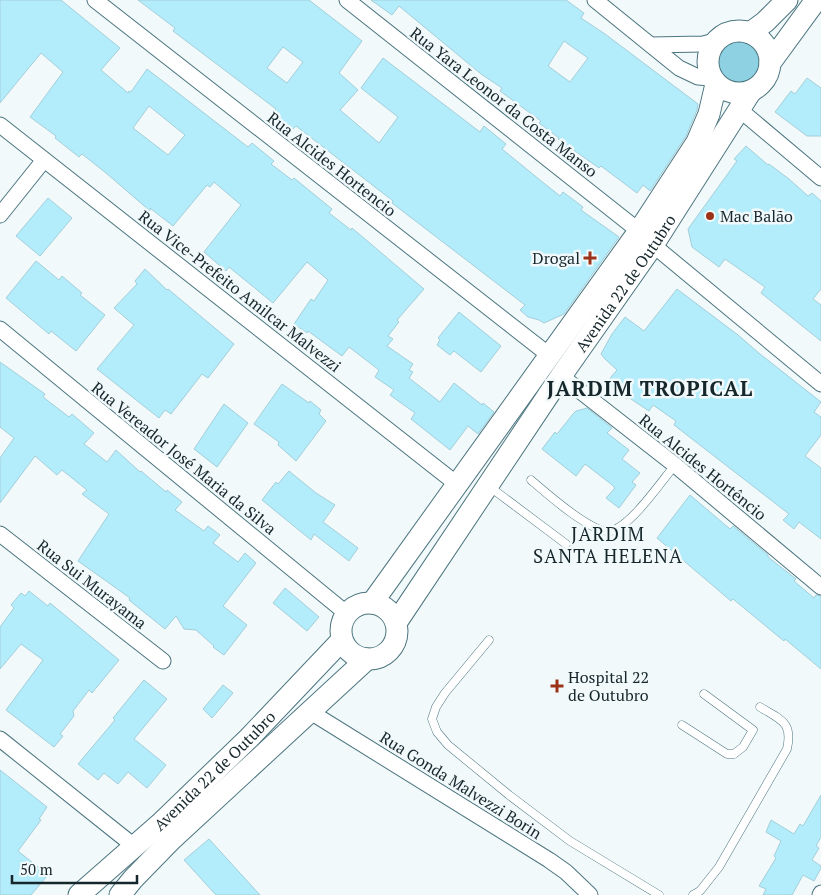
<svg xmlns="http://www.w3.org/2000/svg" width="821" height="895" font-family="'PT Serif',serif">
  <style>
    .green { fill: #8ed1e2 }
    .building { fill: #b3ecfa; stroke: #a3cfda; fill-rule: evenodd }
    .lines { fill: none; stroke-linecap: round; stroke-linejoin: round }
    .lane-casing { stroke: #4c757f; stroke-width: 9 }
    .street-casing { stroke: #4c757f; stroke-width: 17 }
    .secondary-casing { stroke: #4c757f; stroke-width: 23 }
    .lane { stroke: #fff; stroke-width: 8 }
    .street { stroke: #fff; stroke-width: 15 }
    .secondary { stroke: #fff; stroke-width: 21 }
    .poi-dot { fill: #9c3319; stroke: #f1f9fb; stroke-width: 2 }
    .labels { text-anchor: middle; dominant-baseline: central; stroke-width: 5; stroke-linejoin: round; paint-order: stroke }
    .street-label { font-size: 16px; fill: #16272c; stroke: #f1f9fb }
    .poi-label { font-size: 16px; fill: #16272c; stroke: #f1f9fb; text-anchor: start }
    .quarter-label { font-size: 19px; letter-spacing: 1px; fill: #16272c; stroke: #f1f9fb }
    .district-label { font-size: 21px; font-weight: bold; letter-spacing: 1px; fill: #16272c; stroke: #f1f9fb }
  </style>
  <rect width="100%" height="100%" fill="#f1f9fb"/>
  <circle class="green" cx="740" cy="61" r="24"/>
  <g class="building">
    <path d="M0,0H61L120,48L101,70L128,93L129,91L131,92L147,69L248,147L252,143L274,161L271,164L292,180L294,178L332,209L329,213L351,230L352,228L424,289L397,320L399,322L388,336L393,339L387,346L413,364L409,370L413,372L409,378L440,402L454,383L482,405L483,403L494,412L478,434L468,426L450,450L411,419L415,413L390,395L394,390L375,377L379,370L349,347L342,356L308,331L307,333L294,324L311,299L314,301L328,280L307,262L273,303L229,267L226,271L204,252L241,205L214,182L210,187L207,185L173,226L150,208V211L106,173L82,154L79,157L55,138L56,136L30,117L63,72L41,53L0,103ZM149,106L185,135L168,155L133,128Z"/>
    <path d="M138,0H309L362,41L339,73L358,90L340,110L379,143L398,117L361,88L383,58L480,132L484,126L506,144L502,149L540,180L560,196L563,192L583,207L581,210L619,237L564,314L544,323L539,320L528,317L520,310L525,305L392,203L393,201L296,126L293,129L273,113L276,109L173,31L175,28ZM283,47L303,62L287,83L267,68Z"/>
    <path d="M371,0H566L584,13L581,18L605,34L698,104L697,110L686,136L650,191L643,185L637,193L601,166L599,168L558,139L559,138L539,123L541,121L500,91L502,88L481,74L399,6L392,15ZM564,41L588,58L570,82L548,66Z"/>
    <polygon points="807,78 821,88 821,136 807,136 775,112 791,91 795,94"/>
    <polygon points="746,146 768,165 769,164 789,179 808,196 812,193 821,201 821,289 813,299 821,305 821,341 761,293 765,287 725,259 719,267 692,247 688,229 737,161 734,159"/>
    <polygon points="48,198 72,218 40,256 16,236"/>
    <polygon points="36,261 59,280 62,276 82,293 80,295 105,315 76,351 51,331 49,334 6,298"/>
    <polygon points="145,269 167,290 168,289 234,344 208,378 202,374 171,414 165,410 159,418 97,369 134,325 114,308 137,284 135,281"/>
    <polygon points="677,289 738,335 760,354 821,402 814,412 821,417 821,435 805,456 821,468 821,539 799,522 794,529 783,520 789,514 674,425 676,421 653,405 649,411 628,397 627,399 606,383 617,370 605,359 601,354 612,334 625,317 644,331"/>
    <polygon points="459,312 501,346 481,372 454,351 450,355 437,345 440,340 438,338"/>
    <polygon points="0,362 45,394 43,397 69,417 72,414 94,433 84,444 107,462 116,450 140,472 141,471 166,492 167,490 182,502 175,510 204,531 208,526 220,535 213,543 238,562 245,553 256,563 223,606 247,625 224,655 213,647 214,646 196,630 184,629 176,616 165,629 129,600 130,598 78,561 109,514 82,494 87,490 62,470 57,475 35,456 0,503 0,458 14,438 0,427"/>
    <polygon points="282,384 309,403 310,401 321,410 319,414 326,421 296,461 278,445 279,442 254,424"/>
    <polygon points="224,404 248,423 217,467 194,449"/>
    <polygon points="587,408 612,428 607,433 629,450 622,459 640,473 632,482 636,485 619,508 606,498 615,488 611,484 585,464 576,476 542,449 555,432 557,434 573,414 576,411"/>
    <polygon points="289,471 316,493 335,505 323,522 358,548 349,561 314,534 311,540 262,500 276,482 278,484"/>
    <polygon points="690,495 730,529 733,526 750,540 768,555 768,557 796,579 794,581 814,598 816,595 821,596 821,669 785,639 784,641 773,632 733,599 731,601 657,538"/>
    <polygon points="285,588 319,617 307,631 273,603"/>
    <polygon points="29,591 48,606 50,603 119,660 92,693 89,690 73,711 74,716 60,734 63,736 54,747 6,710 43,660 21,644 0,669 0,627 14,608 11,605 21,593 25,596"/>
    <polygon points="144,680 167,699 134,739 166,765 147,788 128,772 118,784 104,773 98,780 78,764 115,720 113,718"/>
    <polygon points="223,685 233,693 212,718 203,709"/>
    <polygon points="0,770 47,807 39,819 41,820 18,851 48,875 31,895 0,895"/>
    <polygon points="821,795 821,837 816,846 819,848 812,860 821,866 821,868 814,881 803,875 792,895 763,895 766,889 759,886 776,858 774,856 781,841 766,832 771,820 794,834 800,824 803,826"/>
    <polygon points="209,839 260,895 216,895 184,860"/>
  </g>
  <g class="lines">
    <g class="lane-casing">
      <g id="lane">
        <path d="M531,480C545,492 593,535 611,531C631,526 661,482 675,465"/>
        <polyline points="490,487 566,544"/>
        <polyline points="489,640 445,693 436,707 432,719 437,732 448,745 509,795 570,841 659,895"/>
        <polyline points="682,725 727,754 734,754 743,747 753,730 704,694"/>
        <path d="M693,895L700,891L719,867L787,749C793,722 781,720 760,707"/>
      </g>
    </g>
    <g class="street-casing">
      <g id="street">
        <polyline points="95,0 549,355"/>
        <polyline points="347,0 639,231"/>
        <polyline points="595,0 679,68 698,77 711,78"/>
        <polyline points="651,45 703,44 715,41"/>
        <polyline points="740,110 821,178"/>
        <polyline points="0,125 458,485"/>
        <polyline points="0,215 44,160"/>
        <polyline points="653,245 821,384"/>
        <polyline points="0,329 346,613"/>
        <polyline points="561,376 675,465 821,587"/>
        <polyline points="0,534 163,661"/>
        <polyline points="309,711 549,860 566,872 590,895"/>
        <polyline points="0,739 134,846"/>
        <polyline points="820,895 821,893"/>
      </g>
    </g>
    <g class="secondary-casing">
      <g id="secondary">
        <circle cx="739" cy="62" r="31"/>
        <polyline points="750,33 765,22 787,0"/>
        <polyline points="770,63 816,0"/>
        <polyline points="372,603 639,231 697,142 709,114 716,84"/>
        <circle cx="369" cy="631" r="28"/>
        <path id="s1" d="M396,623L561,376L653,245L751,91"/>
        <path id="s2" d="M79,895L160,824L249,738L342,640"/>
        <polyline points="120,895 133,879 172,839 367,659"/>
      </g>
    </g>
    <use href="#lane" class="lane"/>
    <use href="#street" class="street"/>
    <use href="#secondary" class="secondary"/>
  </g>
  <g class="poi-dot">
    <circle cx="710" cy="216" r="5"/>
    <path d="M587.5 250.5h5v5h5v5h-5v5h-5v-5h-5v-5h5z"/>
    <path d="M554.5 678.5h5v5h5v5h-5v5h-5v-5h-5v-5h5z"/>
  </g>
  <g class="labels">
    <g class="street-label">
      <text transform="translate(504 102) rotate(38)">Rua Yara Leonor da Costa Manso</text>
      <text transform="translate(332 164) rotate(38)">Rua Alcides Hortencio</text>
      <text stroke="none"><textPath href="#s1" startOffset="410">Avenida 22 de Outubro</textPath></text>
      <text transform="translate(240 291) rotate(38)">Rua Vice-Prefeito Amilcar Malvezzi</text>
      <text transform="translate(184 458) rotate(39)">Rua Vereador José Maria da Silva</text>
      <text transform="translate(703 467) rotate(39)">Rua Alcides Hortêncio</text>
      <text transform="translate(92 584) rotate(38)">Rua Sui Murayama</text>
      <text stroke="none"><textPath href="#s2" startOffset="184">Avenida 22 de Outubro</textPath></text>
      <text transform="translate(461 785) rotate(32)">Rua Gonda Malvezzi Borin</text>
    </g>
    <g class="poi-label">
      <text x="720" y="216">Mac Balão</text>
      <text x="580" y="258" text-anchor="end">Drogal</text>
      <text x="568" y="677">Hospital 22<tspan x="568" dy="18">de Outubro</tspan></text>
    </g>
    <g class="quarter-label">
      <text x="608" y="533">JARDIM<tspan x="608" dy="22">SANTA HELENA</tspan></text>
    </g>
    <g class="district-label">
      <text x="650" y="388">JARDIM TROPICAL</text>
    </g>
  </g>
  <path d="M12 875v8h125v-8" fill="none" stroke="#16272c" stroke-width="2.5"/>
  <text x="20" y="875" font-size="15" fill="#16272c" stroke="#f1f9fb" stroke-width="4" paint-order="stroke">50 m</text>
</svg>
